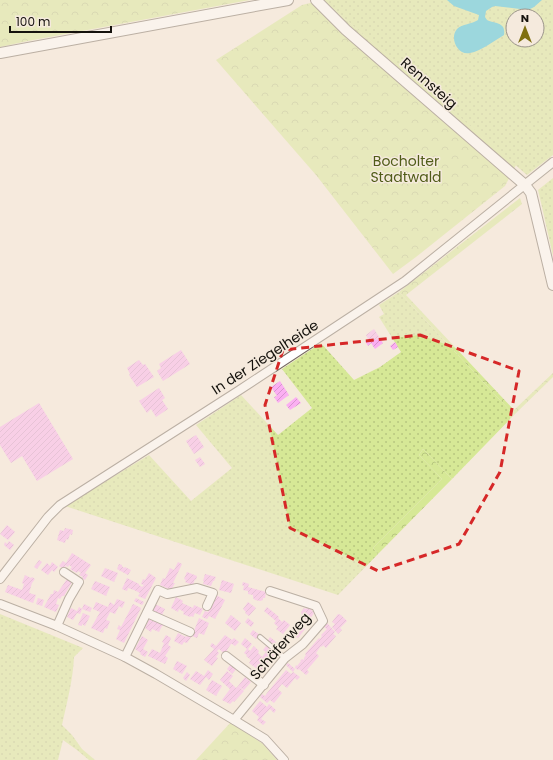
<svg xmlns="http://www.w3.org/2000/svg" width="553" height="760" font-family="Poppins,sans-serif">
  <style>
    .grass { fill: url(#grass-dots); fill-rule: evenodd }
    .forest { fill: url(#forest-crowns) }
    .water { fill: #2fc0de }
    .building { fill: url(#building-hatch) }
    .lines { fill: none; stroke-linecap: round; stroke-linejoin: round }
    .service-casing { stroke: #746a5f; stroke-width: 6 }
    .minor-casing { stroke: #746a5f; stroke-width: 10 }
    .tertiary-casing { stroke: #746a5f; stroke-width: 12 }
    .service { stroke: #fff; stroke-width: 4 }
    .minor { stroke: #fff; stroke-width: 8 }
    .tertiary { stroke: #fff; stroke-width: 10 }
    .marked { fill: none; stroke: #d62828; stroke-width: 3; stroke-dasharray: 8 5; stroke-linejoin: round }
    .labels { text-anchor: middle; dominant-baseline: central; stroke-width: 3; stroke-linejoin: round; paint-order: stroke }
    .street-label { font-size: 14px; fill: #15120d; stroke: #f5eadd }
    .park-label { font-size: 14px; fill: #505c18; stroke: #f5eadd }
  </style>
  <defs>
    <pattern id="grass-dots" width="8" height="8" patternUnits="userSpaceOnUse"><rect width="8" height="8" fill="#d6e896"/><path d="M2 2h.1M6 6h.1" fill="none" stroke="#b7c680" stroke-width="1.8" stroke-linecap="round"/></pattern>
    <pattern id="forest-crowns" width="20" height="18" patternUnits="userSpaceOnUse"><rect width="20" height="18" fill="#d6e896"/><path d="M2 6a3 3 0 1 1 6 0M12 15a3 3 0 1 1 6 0" fill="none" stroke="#b7c680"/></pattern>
    <pattern id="building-hatch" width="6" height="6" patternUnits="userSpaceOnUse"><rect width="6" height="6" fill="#fbaff2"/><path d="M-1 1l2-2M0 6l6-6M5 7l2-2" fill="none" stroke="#d696ce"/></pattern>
  </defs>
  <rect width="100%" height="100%" fill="#f5eadd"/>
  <g class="grass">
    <path d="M323,0H553V155L527,175ZM513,16H537V40H513Z"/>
    <polygon points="553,178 553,256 542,207 538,190"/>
    <polygon points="399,292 514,415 452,479 423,449 419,455 442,479 373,548 378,554 338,595 65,506 149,455 191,501 232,468 196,425 241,395 278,435 312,408 282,369 321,343 354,380 380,367 401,352 379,317 384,314 379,305"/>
    <path d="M0,614L83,648L74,657C73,680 67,702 62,725L72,735L82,749L95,760H89L77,750L63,740L58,760H0Z"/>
  </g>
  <g class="forest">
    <polygon points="0,0 250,0 28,41 0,47"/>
    <polygon points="323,0 516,165 505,186 416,257 393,274 316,175 216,60 302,5"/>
    <polygon points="520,198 522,204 406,295 514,410 553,373 553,377 514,415 399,292"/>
    <polygon points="423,449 452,479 378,554 373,548 442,479 419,455"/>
    <polygon points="231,722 263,744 277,760 196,760"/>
  </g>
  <path class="water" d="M447,0H542L534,7L528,10L495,6L492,7L486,11L485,17L487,20C496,24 506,22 504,35C494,41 481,51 470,53C458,56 449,38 457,29C462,24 472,24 478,20L479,15L454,6Z"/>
  <g class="building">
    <polygon points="374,329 383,343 375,349 371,343 368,346 365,341 368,339 366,335"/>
    <polygon points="395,342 398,347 393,350 390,346"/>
    <polygon points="181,350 190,364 163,381 157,371 161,368 159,364"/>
    <polygon points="139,360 143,365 145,364 154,377 137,387 129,375 130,374 127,368"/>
    <polygon points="280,381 289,395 278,403 274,397 277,396 271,387"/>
    <polygon points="159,388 165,398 162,400 168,409 156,417 151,409 147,413 139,401"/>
    <polygon points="296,397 301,403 290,410 286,405"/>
    <polygon points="39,403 73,459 37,481 22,456 11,463 0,445 0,427"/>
    <polygon points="196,435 204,447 194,454 186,441"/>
    <polygon points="200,457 205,464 200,467 195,460"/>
    <polygon points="7,525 15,532 8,540 0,534"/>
    <polygon points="65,528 73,530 72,535 70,534 68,540 66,539 65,543 57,540 60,530 64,531"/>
    <polygon points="9,541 14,545 10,550 4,545 5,542 7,544"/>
    <polygon points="72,553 91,565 85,573 88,575 85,580 82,578 83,577 79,575 81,573 78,571 77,573 70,569 72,567 69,565 68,567 65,565 65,566 66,567 64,569 59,566 63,561 66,563"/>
    <polygon points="39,560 42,562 37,569 34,567"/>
    <polygon points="52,562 58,567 54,572 52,570 48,575 41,570 47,563 50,566"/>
    <polygon points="178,562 182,564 173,583 175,583 171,590 160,585 163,578 165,579 170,568 174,570"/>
    <polygon points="119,564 122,565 122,566 124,568 125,567 131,570 128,575 117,569"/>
    <polygon points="105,568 118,573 114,582 101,576"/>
    <polygon points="187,572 197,576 196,580 195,579 193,585 185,582 186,580 184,579"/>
    <polygon points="149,573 156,578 145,599 138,596 140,593 134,590 128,588 127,591 122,589 127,578 139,584 139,585 142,587 144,585 141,584 143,579 145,580"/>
    <polygon points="205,574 216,577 214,581 213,581 211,586 203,584 204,581 203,581"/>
    <polygon points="25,575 31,578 32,577 35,579 32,583 29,593 36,595 33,603 5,592 8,585 22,590 24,584 22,583"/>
    <polygon points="67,579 72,582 64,596 62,596 60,599 58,598 56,604 59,605 56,612 44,607 51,594 53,594 54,590 58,592"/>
    <polygon points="222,580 234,584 231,593 219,590"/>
    <polygon points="95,581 110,587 106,596 91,589"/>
    <polygon points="243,582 249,584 248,587 266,592 265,598 263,598 263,600 260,601 255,600 253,598 253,595 248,594 248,591 243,590 244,586 242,585"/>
    <polygon points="216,595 225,600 215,619 209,616 207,619 202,617 205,611 208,612"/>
    <polygon points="176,597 183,601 182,603 193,608 194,605 203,609 200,615 195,613 193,617 191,616 190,617 183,614 184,612 179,609 178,612 171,608"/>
    <polygon points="38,598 44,600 42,606 36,604"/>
    <polygon points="136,598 144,602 142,605 134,601"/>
    <polygon points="117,599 125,602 122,608 119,606 115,614 110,612 106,620 110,621 107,629 105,628 103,633 91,628 100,612 93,609 96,602 108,607 110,602 114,605"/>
    <polygon points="248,602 256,608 249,616 245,613 246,612 243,609"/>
    <polygon points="84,604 92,608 90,612 82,609 80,614 77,613 73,620 67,617 71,608 77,611 79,607 82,609"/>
    <polygon points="133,604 141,608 124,643 116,639 120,630 117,629 119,625 121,627"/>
    <polygon points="155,604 165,609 161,617 151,612"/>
    <polygon points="308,606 314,613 308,622 302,616 301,612 304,608 306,609"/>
    <polygon points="267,607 279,617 278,618 282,622 284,620 290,625 283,634 276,629 278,627 274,623 276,621 264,611"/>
    <polygon points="83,613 90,616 85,626 82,624 82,626 78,625"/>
    <polygon points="338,614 341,615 347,621 340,628 342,630 338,634 332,627 335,624 332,622"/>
    <polygon points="231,615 241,623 235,631 225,623"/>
    <polygon points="199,618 209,623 204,635 199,633 197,638 192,636"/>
    <polygon points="248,618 254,623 251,627 245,622"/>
    <polygon points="149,619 155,622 157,619 165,623 163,626 162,626 159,632 152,629 151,632 145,628"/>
    <polygon points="327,623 335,632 333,634 336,636 326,648 323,645 322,647 321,646 316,653 319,656 307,670 309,672 306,675 299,669 298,670 295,668 296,665 297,666 301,661 300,661 302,659 304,660 304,658 306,655 305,654 319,638 320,639 322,636 321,635 327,629 324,627"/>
    <polygon points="303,627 305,629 298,638 296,637"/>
    <polygon points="253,630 260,635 256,639 250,634"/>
    <polygon points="178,633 186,637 188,634 192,636 187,643 184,642 182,645 174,641"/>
    <polygon points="166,635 171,638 168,645 171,647 165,656 168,658 165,664 148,656 152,649 160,653 164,643 162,642"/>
    <polygon points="225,635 232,640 234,638 239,642 235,646 232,644 231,644 227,650 227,651 225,654 219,649 217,651 219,653 216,657 218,658 212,666 204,660 214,649 210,646 212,643 216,646"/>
    <polygon points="142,636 148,640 143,649 148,652 145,657 140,654 141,653 135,649"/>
    <polygon points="270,637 276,642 273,645 268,640"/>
    <polygon points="245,638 252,644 248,649 250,651 254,646 259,651 258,653 262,657 266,652 263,650 267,645 276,652 260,671 249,663 251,660 246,656 247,655 244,653 247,649 241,644"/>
    <polygon points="177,661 187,666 182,674 173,669"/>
    <polygon points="288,663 295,669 293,672 300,677 297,680 295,678 287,688 282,684 278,689 282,693 274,703 270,700 267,703 260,697 262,694 265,696 267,693 286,670 291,674 293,672 286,665"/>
    <polygon points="231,664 237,668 232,674 227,669"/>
    <polygon points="208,670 213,674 209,680 206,677 200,685 190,679 196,671 204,676"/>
    <polygon points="227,671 233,676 229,681 236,688 238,686 244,691 234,702 233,701 230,704 222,700 230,689 220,680"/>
    <polygon points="187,672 190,675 186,681 183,678"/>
    <polygon points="245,677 251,682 244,690 238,686"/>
    <polygon points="212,680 222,686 216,696 206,690"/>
    <polygon points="260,701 267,707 269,704 276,710 274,713 270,709 265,714 261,719 266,722 263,725 257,720 259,717 252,711"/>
  </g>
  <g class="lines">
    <g class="service-casing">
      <polyline id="service" points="260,637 285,658"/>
    </g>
    <g class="minor-casing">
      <g id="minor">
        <polyline points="0,579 48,517 60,505 238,391 405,281 553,162"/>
        <polyline points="0,604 57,626 125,657 156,674 234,720 265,739 284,760"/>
        <polyline points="147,613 190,632"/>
        <polyline points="57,626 69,599 79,582 64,572"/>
        <polyline points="226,656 264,685"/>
        <polyline points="125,657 158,590 167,594 197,588 213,593 207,606"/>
        <polyline points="234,720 285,658 303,644 323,621 316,606 270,591"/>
      </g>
    </g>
    <g class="tertiary-casing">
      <g id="tertiary">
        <polyline points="316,0 346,30 525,185 531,193 553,285"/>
        <polyline points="0,53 288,0"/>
      </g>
    </g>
    <use href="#service" class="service"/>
    <use href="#minor" class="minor"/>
    <use href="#tertiary" class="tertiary"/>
  </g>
  <path d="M0 0H553V760H0ZM420,335L519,371L500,472L459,544L378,571L290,528L265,405L283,350Z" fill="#f5eadd" fill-opacity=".55" fill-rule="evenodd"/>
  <path class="marked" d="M420,335L519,371L500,472L459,544L378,571L290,528L265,405L283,350Z"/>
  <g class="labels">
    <g class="street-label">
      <text transform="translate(429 83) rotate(41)">Rennsteig</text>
      <text transform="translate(265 357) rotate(-33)">In der Ziegelheide</text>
      <text transform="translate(280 646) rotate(-49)">Schäferweg</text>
    </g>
    <g class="park-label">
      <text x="406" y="161">Bocholter<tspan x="406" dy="16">Stadtwald</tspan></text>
    </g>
  </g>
  <g transform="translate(525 28)"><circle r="19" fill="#f5eadd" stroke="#9b948a"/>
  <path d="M0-3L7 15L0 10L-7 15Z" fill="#7f7010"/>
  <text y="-6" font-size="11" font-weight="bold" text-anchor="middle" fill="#15120d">N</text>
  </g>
  <path d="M10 26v6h101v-6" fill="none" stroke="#15120d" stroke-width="2"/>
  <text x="16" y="26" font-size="12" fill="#15120d" stroke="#f5eadd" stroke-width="3" paint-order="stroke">100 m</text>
</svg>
